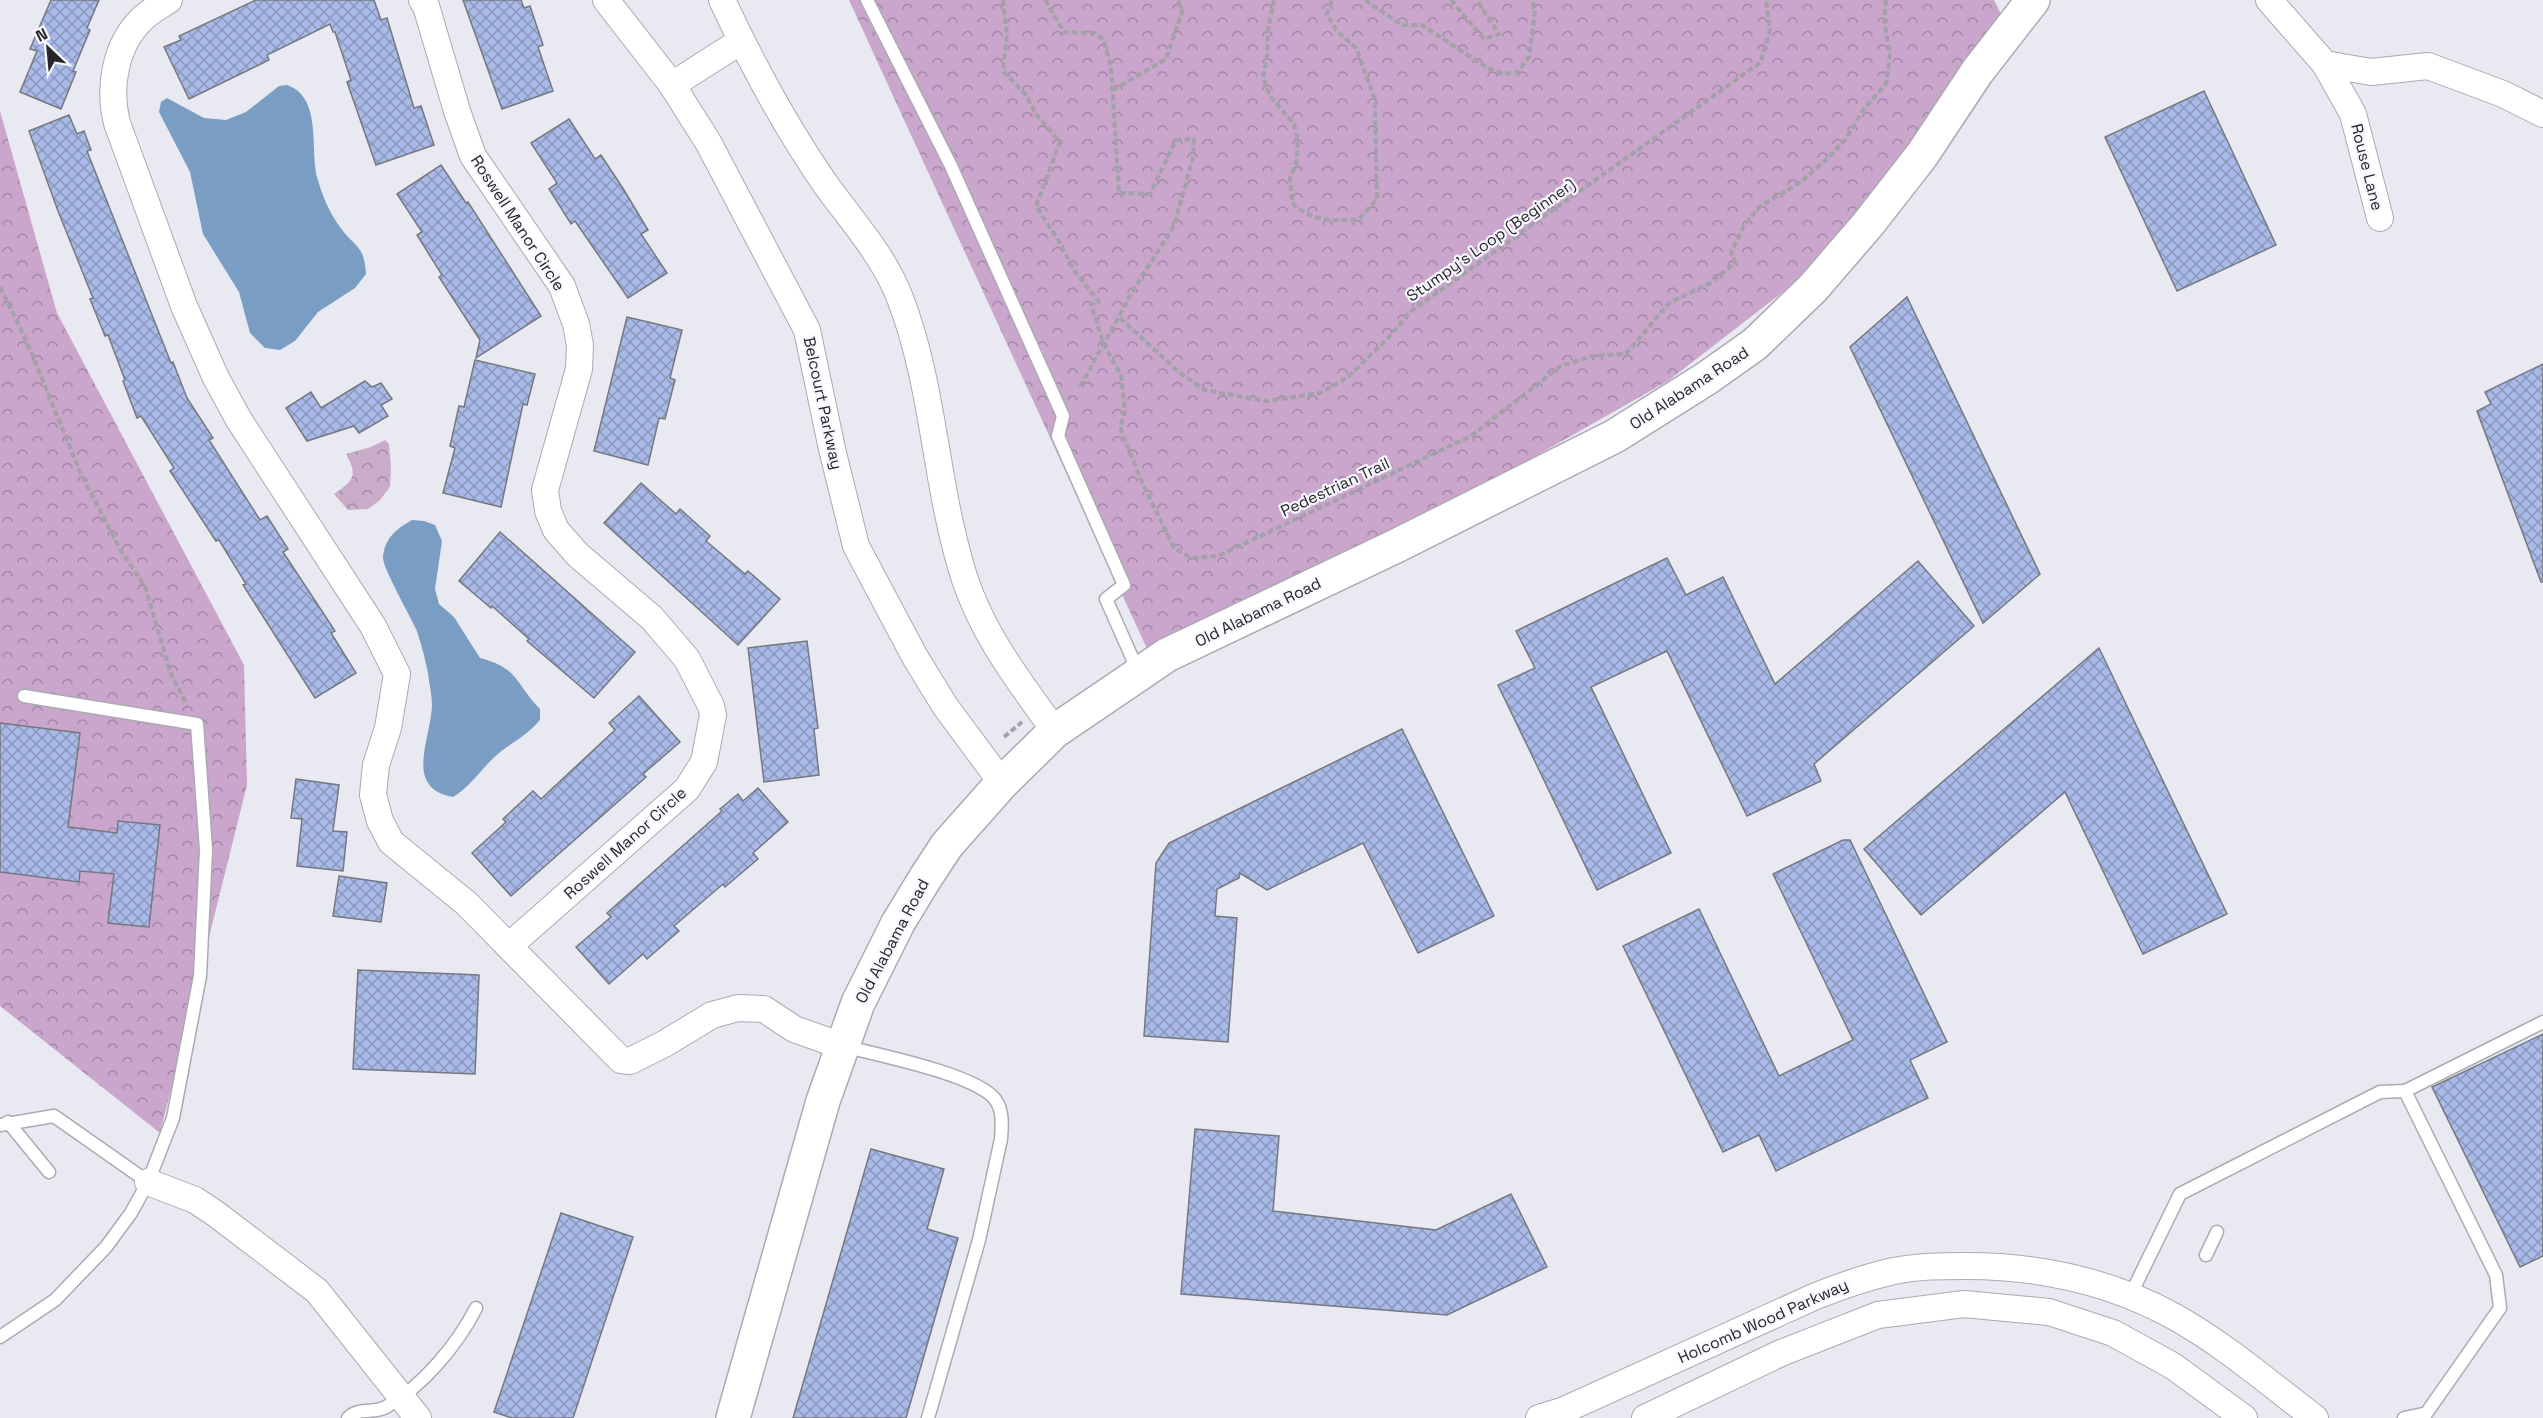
<svg xmlns="http://www.w3.org/2000/svg" width="2543" height="1418" font-family="'Space Grotesk',sans-serif">
  <style>
    .forest { fill: url(#forest-crowns) }
    .park { fill: url(#park-crowns) }
    .water { fill: #7a9dc3 }
    .building { fill: url(#building-cross-hatch); stroke: #75787f; stroke-width: 1.5 }
    .lines { fill: none; stroke-linecap: round; stroke-linejoin: round }
    .service-casing { stroke: #aaaab2; stroke-width: 15 }
    .minor-casing { stroke: #aaaab2; stroke-width: 28 }
    .secondary-casing { stroke: #aaaab2; stroke-width: 36 }
    .path { stroke: #a2a2a8; stroke-width: 4; stroke-dasharray: 6 3; stroke-linecap: butt }
    .service { stroke: #fff; stroke-width: 12 }
    .minor { stroke: #fff; stroke-width: 26 }
    .secondary { stroke: #fff; stroke-width: 33 }
    .labels { text-anchor: middle; dominant-baseline: central; stroke-width: 4.5; stroke-linejoin: round; paint-order: stroke }
    .street-label { font-size: 16px; fill: #27272a; stroke: #f7f7fe }
  </style>
  <defs>
    <pattern id="forest-crowns" width="20" height="18" patternUnits="userSpaceOnUse" patternTransform="scale(1.5)"><rect width="20" height="18" fill="#caa5cc"/><path d="M2 6a3 3 0 1 1 6 0M12 15a3 3 0 1 1 6 0" fill="none" stroke="#a486a6"/></pattern>
    <pattern id="park-crowns" width="20" height="18" patternUnits="userSpaceOnUse" patternTransform="scale(1.5)"><rect width="20" height="18" fill="#c9abca"/><path d="M2 6a3 3 0 1 1 6 0M12 15a3 3 0 1 1 6 0" fill="none" stroke="#a38ba4"/></pattern>
    <pattern id="building-cross-hatch" width="8" height="8" patternUnits="userSpaceOnUse" patternTransform="scale(1.5)"><rect width="8" height="8" fill="#a9bae8"/><path d="M0 0l8 8M0 8l8-8" fill="none" stroke="#8a97bc"/></pattern>
  </defs>
  <rect width="100%" height="100%" fill="#e9e9f2"/>
  <g class="forest">
    <polygon points="849,0 1994,0 2004,20 1836,251 1668,381 1438,511 1149,653"/>
    <polygon points="0,111 57,313 244,665 247,785 160,1133 0,1006"/>
  </g>
  <path class="park" d="M385,440L389,444L391,468L390,487L380,500L368,509L348,510L334,494C354,480 358,476 346,454L371,447Z"/>
  <g class="water">
    <path d="M287,85C322,97 310,147 317,177C322,195 329,212 340,227C356,249 364,244 366,274L355,288L318,312L295,341L280,350L265,348L250,333L239,292L203,234L190,172L159,112L161,102L167,98L204,118L226,120L246,112L279,86Z"/>
    <path d="M412,520L424,521L435,525L442,541L435,589L439,604L454,617L480,658C520,669 514,682 540,709V720C525,737 514,741 499,753C482,767 472,786 453,797C403,788 431,739 432,705C432,695 429,683 428,673C425,659 421,642 416,629C410,616 383,568 383,558C384,539 396,529 412,520Z"/>
  </g>
  <g class="building">
    <polygon points="51,0 99,0 87,28 90,30 73,71 76,72 61,109 20,92 37,51 30,49"/>
    <polygon points="256,0 374,0 381,20 387,18 414,108 421,106 434,145 376,165 347,82 351,80 335,32 333,32 330,24 267,55 269,60 189,99 164,47 181,40 179,36"/>
    <polygon points="463,0 521,0 524,8 530,6 543,45 538,47 553,91 502,109"/>
    <polygon points="2204,91 2276,245 2177,291 2105,137"/>
    <polygon points="69,115 77,134 84,131 91,150 87,151 171,363 173,362 187,398 213,438 209,440 260,520 267,516 288,549 283,552 335,631 331,633 356,673 315,698 243,585 246,584 219,540 216,541 170,471 174,468 141,416 137,418 123,381 125,380 108,335 105,336 90,299 93,298 58,211 29,131"/>
    <polygon points="569,119 595,159 601,155 624,190 648,230 641,234 667,273 628,298 575,221 571,224 549,189 557,183 531,143"/>
    <polygon points="441,165 466,203 468,202 541,316 476,358 480,340 439,277 442,275 417,235 422,232 397,194"/>
    <polygon points="1907,297 2040,574 1983,623 1850,347"/>
    <polygon points="627,317 682,330 670,378 675,380 665,419 659,418 648,465 594,451"/>
    <polygon points="475,360 535,374 527,405 523,404 501,507 443,493 455,448 450,446 459,406 464,407"/>
    <polygon points="2543,364 2543,582 2541,582 2477,411 2491,404 2485,392"/>
    <polygon points="365,381 372,387 381,383 392,399 381,405 388,416 359,433 354,426 307,441 286,408 311,392 321,408"/>
    <polygon points="641,483 676,514 680,509 710,536 706,541 745,574 748,571 780,599 738,645 604,523"/>
    <polygon points="500,532 635,652 594,698 527,641 529,639 492,606 491,608 459,581"/>
    <polygon points="1667,558 1686,595 1723,577 1775,684 1918,561 1974,626 1814,764 1821,781 1747,816 1667,651 1591,687 1671,853 1597,890 1498,685 1535,668 1516,631"/>
    <polygon points="807,641 818,728 814,729 819,775 764,782 748,648"/>
    <polygon points="2099,648 2227,914 2143,954 2065,792 1921,915 1864,849"/>
    <polygon points="639,696 680,742 643,774 646,777 511,896 472,853 506,822 503,819 533,791 541,799 615,730 609,723"/>
    <polygon points="0,723 80,733 68,827 117,833 118,821 160,825 149,927 108,923 114,874 80,871 79,882 0,872"/>
    <polygon points="1402,729 1494,916 1418,953 1363,843 1267,890 1240,873 1239,878 1217,889 1215,916 1237,918 1228,1042 1144,1036 1156,863 1169,843"/>
    <polygon points="296,779 339,785 333,831 347,832 343,871 297,866 302,819 291,818"/>
    <polygon points="758,788 788,822 753,853 758,859 725,887 723,884 674,926 679,931 647,959 643,954 609,984 576,947 611,917 607,913 722,811 720,809 738,794 743,801"/>
    <polygon points="1843,840 1850,840 1947,1042 1910,1060 1928,1098 1776,1171 1759,1135 1723,1152 1623,946 1699,909 1779,1076 1853,1040 1773,874"/>
    <polygon points="339,876 387,883 381,922 333,916"/>
    <polygon points="358,970 479,975 475,1074 353,1069"/>
    <polygon points="2543,1034 2543,1256 2520,1267 2432,1087"/>
    <polygon points="1195,1129 1279,1136 1273,1211 1436,1230 1511,1194 1547,1267 1447,1315 1181,1294"/>
    <polygon points="871,1149 944,1169 927,1229 958,1238 906,1418 793,1418"/>
    <polygon points="561,1213 633,1237 573,1418 512,1418 494,1412"/>
  </g>
  <g class="lines">
    <g class="service-casing">
      <g id="service">
        <polyline points="867,0 951,166 1063,416 1058,436 1124,585 1106,599 1138,671"/>
        <path d="M843,1046C878,1055 968,1073 992,1096C1004,1107 1002,1125 1001,1139L979,1240L928,1418"/>
        <polyline points="2405,1091 2543,1022"/>
        <polyline points="8,1122 49,1172"/>
        <polyline points="0,1125 54,1116 148,1182"/>
        <polyline points="2206,1255 2217,1232"/>
        <polyline points="2130,1296 2180,1194 2380,1092 2405,1091 2496,1275 2500,1308 2423,1418"/>
        <polyline points="0,1337 55,1300 106,1247 131,1213 148,1182 173,1118 200,976 206,850 197,724 24,696"/>
        <path d="M348,1418C358,1407 374,1414 386,1407C422,1387 458,1344 476,1308"/>
        <polyline points="2404,1418 2423,1414"/>
      </g>
    </g>
    <g class="minor-casing">
      <g id="minor">
        <path d="M169,0C160,6 150,11 142,19C115,45 108,88 117,123L184,306L216,378L239,420L373,626L397,674L388,728L376,765L373,795L380,821L391,842L466,903L621,1060L630,1061L664,1044L712,1015L738,1008L764,1009L794,1029L842,1046"/>
        <polyline points="422,0 426,6 457,111 473,156 562,286 576,324 580,345 579,369 545,490 548,511 556,530 578,555 652,618 687,659 711,706 713,715 704,762 687,789 509,946"/>
        <polyline points="606,0 672,85 708,142 807,330 832,449 856,546 915,657 945,706 1002,783"/>
        <path d="M722,0C751,62 787,129 826,185C852,221 884,256 900,298C933,383 935,477 960,563C977,627 1017,679 1055,731"/>
        <polyline points="2269,0 2325,64 2353,114 2380,218"/>
        <polyline points="2325,64 2371,72 2428,66 2503,94 2543,114"/>
        <polyline points="672,85 741,41"/>
        <polyline points="148,1182 195,1200 216,1214 317,1291 418,1418"/>
        <path d="M1539,1418L1562,1411L1816,1296C1841,1286 1867,1277 1894,1271C1918,1266 1942,1266 1966,1266C2040,1266 2110,1281 2175,1317C2225,1345 2270,1384 2315,1418"/>
        <polyline points="1645,1418 1781,1353 1878,1315 1964,1304 2049,1312 2113,1333 2173,1366 2244,1418"/>
      </g>
    </g>
    <g class="secondary-casing">
      <polyline id="secondary" points="733,1418 823,1101 858,1003 898,923 926,877 947,845 1002,783 1055,731 1167,655 1396,546 1615,436 1707,378 1755,344 1813,288 1869,223 1922,155 1977,72 2033,0"/>
    </g>
    <g class="path">
      <polyline points="1003,0 1007,35 1003,71 1026,95 1036,114 1060,142 1036,206 1062,246 1073,269 1099,302 1091,304 1104,345 1121,375 1125,412 1120,427 1141,480 1174,548 1191,558 1218,556 1471,436 1561,366 1592,356 1626,354 1669,303 1710,283 1735,263 1731,252 1744,226 1759,207 1801,182 1829,157 1846,139 1863,110 1886,84 1890,54 1884,21 1886,0"/>
      <polyline points="1045,0 1064,32 1094,33 1103,39 1111,66 1119,193 1150,194 1176,140 1194,139 1193,157 1174,226 1135,287 1080,387"/>
      <path d="M1274,0L1268,30L1267,57L1263,77L1270,96L1294,124L1298,141L1296,164L1290,178L1292,203C1313,222 1332,221 1359,219L1377,199L1375,100L1356,48L1336,30L1327,14L1332,0"/>
      <polyline points="1365,0 1402,25 1422,25 1489,69 1503,74 1518,72 1529,57 1535,10 1532,0"/>
      <polyline points="1451,0 1484,39 1499,34 1477,0"/>
      <polyline points="1113,90 1166,59 1182,12 1178,0"/>
      <polyline points="0,287 27,342 81,474 120,549 145,587 171,674 187,705"/>
      <polyline points="1120,318 1180,373 1205,390 1266,401 1320,393 1348,377 1390,336 1410,312 1761,62 1770,30 1766,0"/>
      <polyline points="1004,737 1022,722"/>
    </g>
    <use href="#service" class="service"/>
    <use href="#minor" class="minor"/>
    <use href="#secondary" class="secondary"/>
  </g>
  <g class="labels">
    <g class="street-label">
      <text transform="translate(2367 167) rotate(76)">Rouse Lane</text>
      <text transform="translate(518 223) rotate(57)">Roswell Manor Circle</text>
      <text transform="translate(1491 240) rotate(-35)">Stumpy's Loop (Beginner)</text>
      <text transform="translate(1689 388) rotate(-33)">Old Alabama Road</text>
      <text transform="translate(823 403) rotate(78)">Belcourt Parkway</text>
      <text transform="translate(1335 487) rotate(-25)">Pedestrian Trail</text>
      <text transform="translate(1258 612) rotate(-26)">Old Alabama Road</text>
      <text transform="translate(625 843) rotate(-42)">Roswell Manor Circle</text>
      <text transform="translate(892 941) rotate(-62)">Old Alabama Road</text>
      <text transform="translate(1763 1321) rotate(-24)">Holcomb Wood Parkway</text>
    </g>
  </g>
  <g transform="translate(48 48) rotate(334)" stroke="#f7f7fe" stroke-width="4.5" paint-order="stroke">
  <path d="M0-4.5L10 22L0 15L-10 22Z" fill="#27272a"/>
  <text y="-9" font-size="16" font-weight="bold" text-anchor="middle" fill="#27272a">N</text>
  </g>
</svg>
